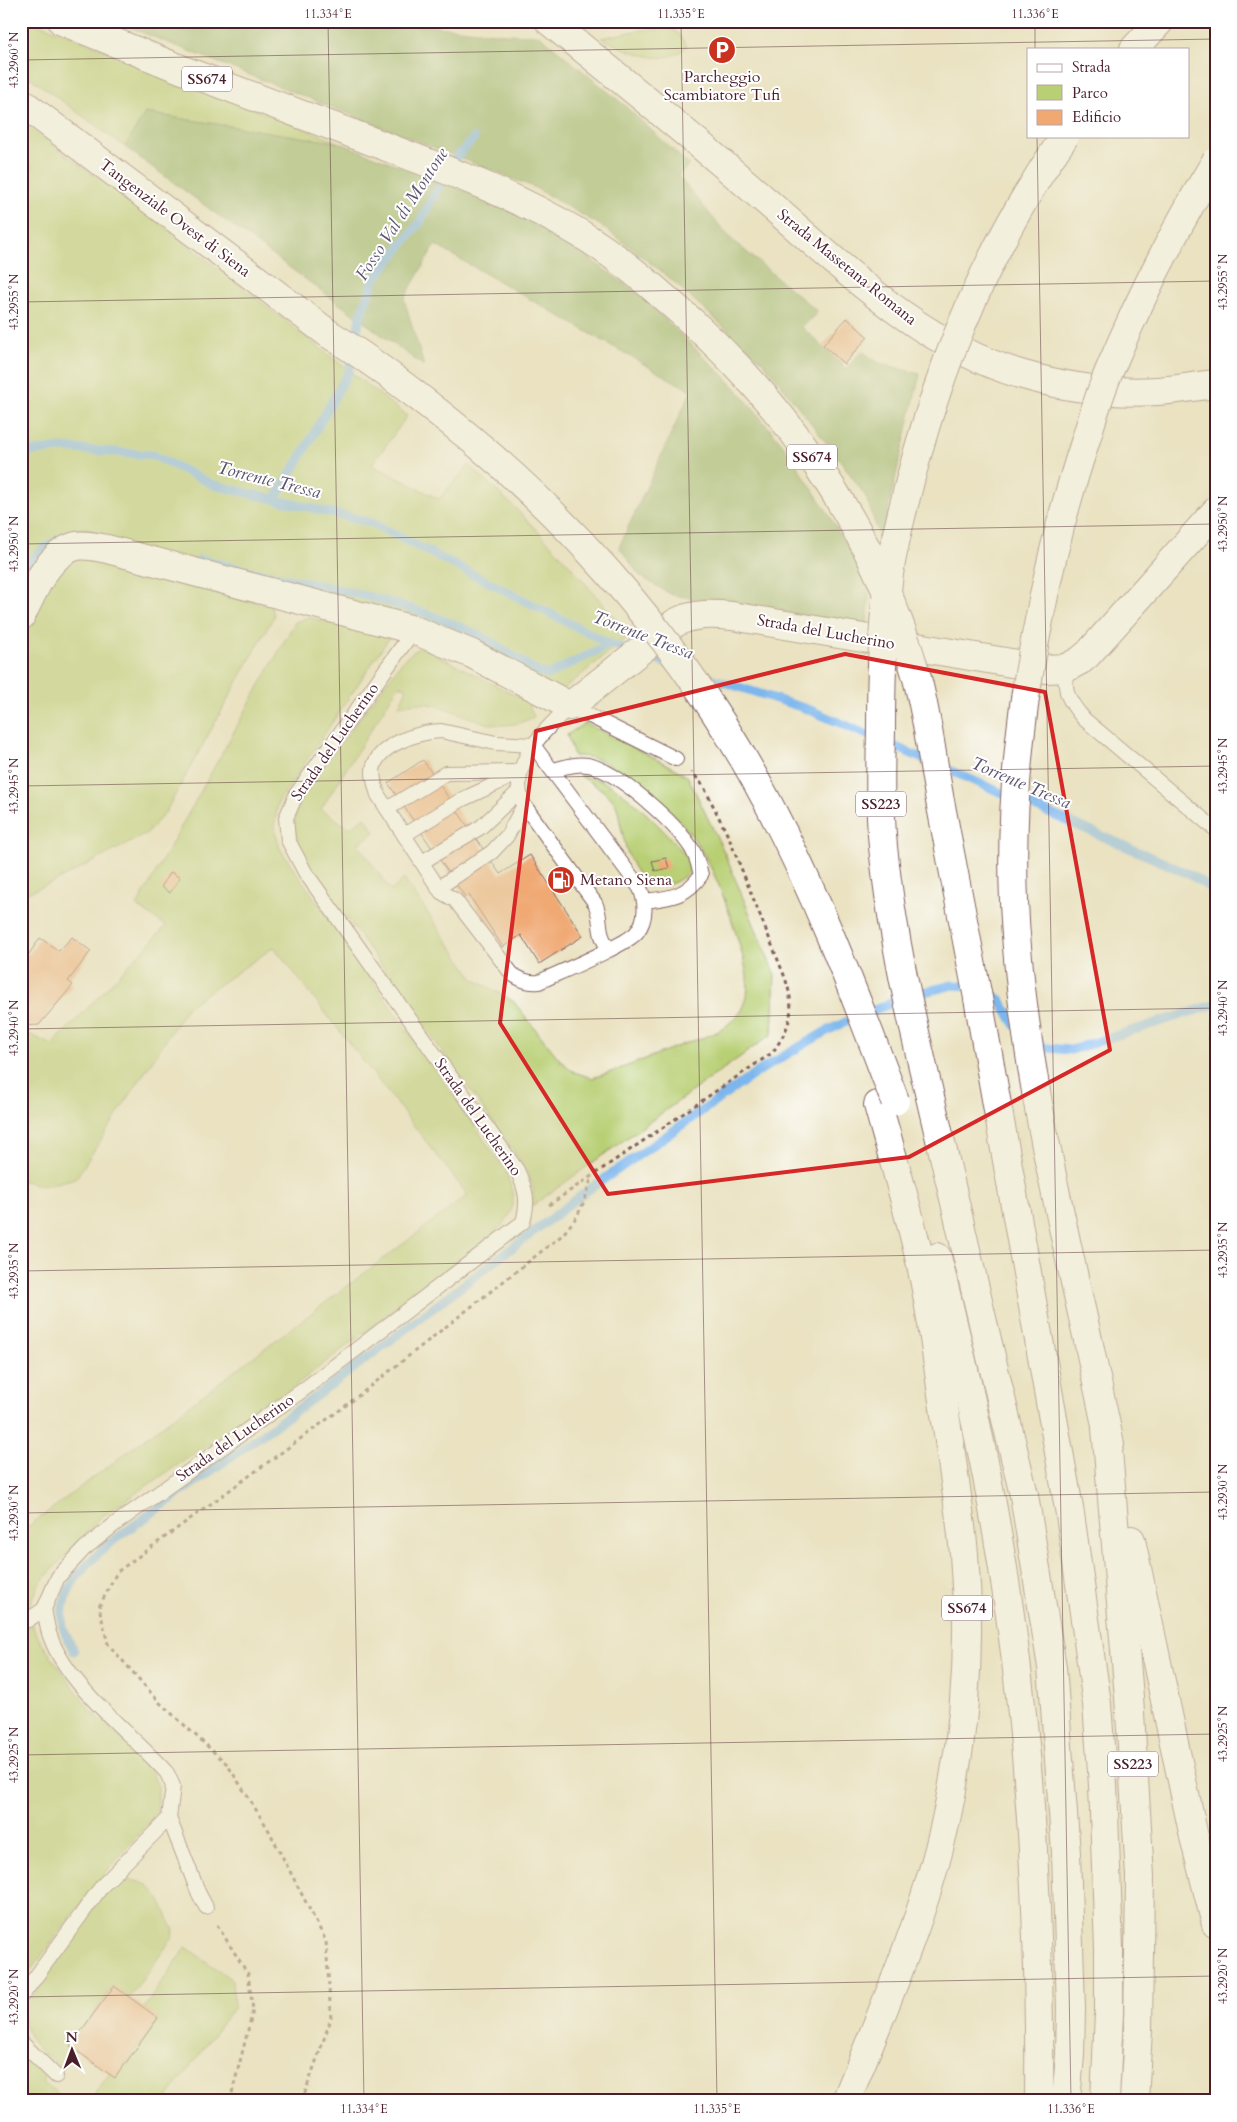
<svg xmlns="http://www.w3.org/2000/svg" width="1237" height="2122" font-family="Cardo,serif">
  <style>
    .green { fill: #b8cf73; stroke: #81774f }
    .forest { fill: #92b265; stroke: #6e6848 }
    .lines { fill: none; stroke-linecap: round; stroke-linejoin: round }
    .stream { stroke: #7cb6ed; stroke-width: 9 }
    .building { fill: #f0a973 }
    .lane-casing { stroke: #826360; stroke-width: 16 }
    .street-casing { stroke: #826360; stroke-width: 30 }
    .primary-casing { stroke: #826360; stroke-width: 30 }
    .highway-casing { stroke: #826360; stroke-width: 30 }
    .path { stroke: #826360; stroke-width: 3; stroke-dasharray: 4 4; stroke-linecap: butt }
    .lane { stroke: #fff; stroke-width: 14 }
    .street { stroke: #fff; stroke-width: 28 }
    .primary { stroke: #fff; stroke-width: 28 }
    .highway { stroke: #fff; stroke-width: 28 }
    .highway-bridge-casing { stroke: #826360; stroke-width: 30; stroke-linecap: butt }
    .highway-bridge { stroke: #fff; stroke-width: 28 }
    .marked { fill: none; stroke: #d62828; stroke-width: 4; stroke-linejoin: round }
    .ticks { fill: none; stroke: #4a1f2b; stroke-width: 1; stroke-opacity: 0.45 }
    .labels { text-anchor: middle; dominant-baseline: central; stroke-width: 4; stroke-linejoin: round; paint-order: stroke }
    .shield { fill: #fff; stroke: #80626b; stroke-width: 1 }
    .shield-label { font-size: 15px; font-weight: bold; fill: #4a1f2b }
    .poi-label { font-size: 16px; fill: #4a1f2b; stroke: #fff }
    .street-label { font-size: 16px; fill: #4a1f2b; stroke: #fff }
    .water-label { font-size: 18px; font-style: italic; fill: #5c546f; stroke: #fff }
    .neatline { fill: none; stroke: #4a1f2b; stroke-width: 2 }
    .ticks-label { font-size: 12px; text-anchor: middle; fill: #4a1f2b }
  </style>
  <rect width="100%" height="100%" fill="#fff"/>
  <filter id="ink" filterUnits="userSpaceOnUse"><feTurbulence type="fractalNoise" baseFrequency=".02" numOctaves="2"/><feDisplacementMap in="SourceGraphic" scale="10" xChannelSelector="R" yChannelSelector="G"/><feConvolveMatrix kernelMatrix="1 2 1 2 8 2 1 2 1" color-interpolation-filters="sRGB"/></filter>
  <filter id="wash" filterUnits="userSpaceOnUse"><feTurbulence type="fractalNoise" baseFrequency=".0096" numOctaves="4" result="noise"/><feDisplacementMap in="SourceGraphic" scale="20" xChannelSelector="R" yChannelSelector="G"/><feGaussianBlur stdDeviation="1.12" result="paint"/><feColorMatrix in="noise" values="0 0 0 0 0 0 0 0 0 0 0 0 0 0 0 0 0 1.4 0 .05"/><feComposite in="paint" operator="in"/></filter>
  <g filter="url(#wash)">
    <rect width="100%" height="100%" fill="#eae2c1"/>
    <g class="green">
      <polygon points="21,21 32,21 340,143 145,113 125,147 21,71"/>
      <path d="M671,28L679,34L687,46C664,71 626,49 601,38L640,30Z"/>
      <polygon points="21,122 157,221 407,416 372,465 439,499 469,465 515,508 557,551 630,635 560,692 93,536 21,593"/>
      <polygon points="77,558 89,558 271,606 274,616 165,813 146,834 52,883 21,895 21,640 47,588 68,562"/>
      <path d="M308,617L389,638L278,803L274,826L280,849L506,1171C513,1196 519,1204 502,1226L292,1388L102,1516L39,1584L27,1612L21,1614V1532L468,1195L274,947L188,1006L76,1178L43,1186L21,1180V1030L52,1045L166,926L137,906L295,622Z"/>
      <path d="M424,648L528,702L534,717C493,738 468,712 429,704C419,702 409,704 399,706L407,688L399,685L321,809L349,828L365,817L375,832L358,844L391,891L404,879L474,979L513,1001L560,1060L574,1072L592,1078C623,1069 654,1055 684,1044C696,1039 713,1036 723,1028C729,1024 738,1016 742,1010C754,988 744,961 738,940C715,866 695,821 629,778C608,764 600,756 574,756L567,735L585,723L674,768L688,777L724,852L775,975L772,1034L532,1206C536,1187 530,1177 520,1160L312,869C288,828 288,817 315,778L404,659L417,649Z"/>
      <path d="M579,775C620,778 659,827 686,855L691,863L690,871C680,880 671,887 656,885C630,880 625,843 620,822C619,816 618,808 615,803C607,791 591,783 579,775Z"/>
      <polygon points="32,1625 40,1641 90,1710 147,1762 158,1787 158,1802 156,1813 97,1883 21,1983 21,1628"/>
      <path d="M124,1880C157,1879 161,1905 174,1930L173,1937L130,1997L113,1986L70,2046L76,2050L63,2068C41,2052 23,2040 23,2011L107,1889L114,1882Z"/>
      <polygon points="186,1947 232,1980 234,2007 165,2101 90,2101 109,2074 115,2078 158,2019 144,2008"/>
      <polygon points="21,2052 44,2075 44,2084 69,2101 21,2101"/>
    </g>
    <g class="forest">
      <polygon points="113,21 385,21 504,34 539,35 624,105 689,165 678,176 730,238 818,312 802,327 846,369 862,351 879,363 920,374 889,505 883,547 866,497 843,464 764,363 666,275 603,227 534,187"/>
      <polygon points="145,113 340,143 499,204 574,247 642,297 735,387 784,446 828,513 870,585 867,625 672,595 640,576 619,547 691,391 435,245 404,299 424,366 125,147"/>
    </g>
    <g class="lines">
      <g class="stream">
        <polyline points="21,453 61,448 153,455 214,485 370,522 610,644 674,666"/>
        <polyline points="275,499 303,453 349,371 360,317 374,280 420,222 451,163 474,138"/>
        <path d="M200,559C292,583 389,592 476,634C497,644 517,659 537,672L548,675L610,644"/>
        <path d="M21,574C33,554 55,537 78,534"/>
        <polyline points="696,673 810,710 1169,865 1191,875 1216,892"/>
        <polyline points="1032,1042 1046,1048 1071,1050 1216,1004"/>
        <path d="M74,1651C70,1643 64,1634 63,1626C57,1589 87,1564 111,1542L329,1387L587,1191L762,1069L825,1032L852,1019L911,995L953,985L969,986L994,995L1001,1001L1016,1026"/>
      </g>
    </g>
    <g id="blocks">
      <g class="building">
        <polygon points="847,318 868,337 844,364 823,345"/>
        <polygon points="423,760 500,874 530,855 583,936 539,964 521,935 503,947 469,895 465,897 388,783"/>
        <polygon points="666,858 669,868 655,871 652,861"/>
        <polygon points="171,872 180,878 170,893 161,887"/>
        <polygon points="72,937 91,951 68,981 73,985 39,1025 21,1026 21,949 29,954 40,938 59,951"/>
        <polygon points="114,1986 158,2018 115,2078 70,2046"/>
      </g>
    </g>
  </g>
  <g filter="url(#ink)">
    <use href="#blocks" fill-opacity="0" stroke="#826360" stroke-width="1"/>
    <g class="lines">
      <g class="lane-casing">
        <g id="lane">
          <path d="M1066,668C1064,693 1068,700 1084,719L1216,830"/>
          <path d="M441,731L496,743L533,745L640,888C646,902 647,919 637,932C627,945 558,973 539,982C528,983 521,980 512,974L455,900L441,892L378,795C376,788 373,780 373,772C374,745 419,732 441,731Z"/>
          <path d="M553,770C565,767 576,763 588,765C618,771 675,823 692,849C697,858 699,866 701,875C686,897 669,898 645,901"/>
          <polyline points="387,809 446,773 520,772"/>
          <polyline points="404,835 461,800 515,775"/>
          <polyline points="422,862 481,827 518,792"/>
          <polyline points="438,888 492,852 507,836 524,805"/>
          <path d="M609,949C596,933 603,919 595,903L524,805C505,767 544,730 570,706L676,759"/>
          <polyline points="1215,1025 1216,1038"/>
          <path d="M21,1621L28,1620L44,1609L58,1577L84,1549L115,1524L303,1390L523,1222C529,1200 526,1190 517,1170L305,872L288,840L286,818L297,793L414,630"/>
          <polyline points="169,1818 199,1894 206,1907"/>
          <path d="M21,1997L102,1886L169,1818L173,1786L167,1773C131,1733 68,1687 50,1636C47,1628 46,1618 44,1609"/>
          <polyline points="21,2042 56,2076"/>
        </g>
      </g>
      <g class="street-casing">
        <path id="street" d="M21,616C33,592 47,554 76,546C86,544 97,547 107,549L414,630L472,654L570,706L675,623C693,613 713,614 732,616L1047,669L1066,668L1081,660L1088,654L1216,511"/>
      </g>
      <g class="primary-casing">
        <path id="primary" d="M549,21C622,80 695,139 766,201C844,268 919,344 1020,374C1064,387 1110,394 1157,391C1176,390 1196,386 1216,384"/>
      </g>
      <g class="highway-casing">
        <g id="highway">
          <polyline points="62,21 183,70 353,134"/>
          <polyline points="1134,49 1160,21"/>
          <polyline points="21,102 329,334"/>
          <polyline points="978,998 1070,1514 1097,1704 1103,1785 1109,1949 1109,2013 1105,2101"/>
          <path d="M937,1257C957,1339 977,1421 992,1504C1028,1699 1041,1903 1039,2101"/>
          <polyline points="1088,1340 1110,1444"/>
          <polyline points="1106,1428 1129,1697 1140,1876 1138,2030 1134,2101"/>
          <polyline points="1024,1495 1052,1667 1066,1853 1071,2009 1070,2055 1066,2101"/>
          <polyline points="1131,1540 1194,1837 1216,1924"/>
          <path d="M846,2101C885,2004 929,1908 949,1805C966,1723 971,1638 964,1554C960,1511 953,1469 947,1427C939,1378 934,1328 924,1279C912,1220 894,1163 878,1105"/>
        </g>
      </g>
      <g class="path">
        <path d="M549,1205L772,1053C792,1025 796,1008 784,975L729,838L704,787L692,772"/>
        <polyline points="217,1925 248,1974 253,2010 230,2101"/>
        <path d="M302,2101L331,2019L326,1941L267,1827L227,1764L159,1702L108,1644L99,1607L117,1572L344,1407L561,1236C582,1213 583,1205 592,1176"/>
      </g>
      <use href="#lane" class="lane"/>
      <use href="#street" class="street"/>
      <use href="#primary" class="primary"/>
      <use href="#highway" class="highway"/>
      <g class="highway-bridge-casing">
        <g id="highway-bridge">
          <path d="M353,134C430,164 509,191 579,233C611,252 639,275 666,299C783,398 872,524 915,671C928,715 932,761 941,806C953,870 966,934 978,998"/>
          <path d="M329,334C363,355 394,378 425,402C558,504 673,631 755,779C812,881 854,992 895,1101"/>
          <path d="M1088,1340C1059,1210 1028,1080 1017,947C1010,870 1013,791 1023,714C1027,678 1035,641 1042,605C1053,549 1068,494 1086,439C1093,416 1100,392 1110,369C1140,298 1175,228 1216,161"/>
          <path d="M1024,1495C996,1378 968,1260 941,1143C919,1051 896,959 885,864C879,820 880,774 881,730C881,678 882,625 889,574C894,541 903,509 911,477C943,354 992,240 1065,136"/>
        </g>
      </g>
      <use href="#highway-bridge" class="highway-bridge"/>
    </g>
  </g>
  <path d="M0 0H1237V2122H0ZM845,654L1045,692L1110,1050L909,1157L608,1194L500,1023L536,731Z" fill="#eae2c1" fill-opacity=".55" fill-rule="evenodd"/>
  <path class="marked" d="M845,654L1045,692L1110,1050L909,1157L608,1194L500,1023L536,731Z"/>
  <path class="ticks" d="M328,21L364,2101M681,21L717,2101M1035,21V49M21,60L1216,39M1037,136L1071,2101M21,302L1216,281M21,544L1216,524M21,786L1216,766M21,1029L1216,1008M21,1271L1216,1250M21,1513L1216,1492M21,1755L1216,1734M21,1997L1216,1976"/>
  <defs>
    <g id="parking-disc" transform="scale(1.4375)"><circle r="9.5" fill="#c8321e" stroke="#fff"/><path d="M-3.5-5.5H1a3.5 3.5 0 0 1 0 7H-1V5.5H-3.5ZM-1-3.4V-.6H.8a1.4 1.4 0 0 0 0-2.8Z" fill="#fff"/></g>
    <g id="fuel-disc" transform="scale(1.4375)"><circle r="9.5" fill="#c8321e" stroke="#fff"/><path d="M-5.5-6h7V0h2V4h1.3V-2.5L3-4.5l.8-.8L6-3V5H2.5V1h-1V6h-7ZM-4.2-4.7v3.2H.2V-4.7Z" fill="#fff"/></g>
  </defs>
  <g fill-rule="evenodd">
    <use href="#parking-disc" x="722" y="50"/>
    <use href="#fuel-disc" x="561" y="880"/>
  </g>
  <g class="labels">
    <g class="shield">
      <rect x="182" y="66.5" width="50" height="25" rx="4"/>
      <rect x="787" y="444.5" width="50" height="25" rx="4"/>
      <rect x="856" y="791.5" width="50" height="25" rx="4"/>
      <rect x="942" y="1595.5" width="50" height="25" rx="4"/>
      <rect x="1108" y="1751.5" width="50" height="25" rx="4"/>
    </g>
    <g class="shield-label">
      <text x="207" y="79">SS674</text>
      <text x="812" y="457">SS674</text>
      <text x="881" y="804">SS223</text>
      <text x="967" y="1608">SS674</text>
      <text x="1133" y="1764">SS223</text>
    </g>
    <g class="poi-label">
      <text x="722" y="77">Parcheggio<tspan x="722" dy="18">Scambiatore Tufi</tspan></text>
      <text x="580" y="880" text-anchor="start">Metano Siena</text>
    </g>
    <g class="street-label">
      <text transform="translate(175 218) rotate(37)">Tangenziale Ovest di Siena</text>
      <text transform="translate(847 267) rotate(39)">Strada Massetana Romana</text>
      <text transform="translate(826 632) rotate(10)">Strada del Lucherino</text>
      <text transform="translate(335 742) rotate(-55)">Strada del Lucherino</text>
      <text transform="translate(478 1117) rotate(55)">Strada del Lucherino</text>
      <text transform="translate(235 1438) rotate(-35)">Strada del Lucherino</text>
    </g>
    <g class="water-label">
      <text transform="translate(402 214) rotate(-57)">Fosso Val di Montone</text>
      <text transform="translate(269 480) rotate(14)">Torrente Tressa</text>
      <text transform="translate(643 635) rotate(21)">Torrente Tressa</text>
      <text transform="translate(1021 783) rotate(23)">Torrente Tressa</text>
    </g>
  </g>
  <rect width="1237" height="2122" fill="none" stroke="#fff" stroke-width="55"/>
  <rect x="1027" y="48" width="162" height="90" fill="#ffffff" stroke="#b7a5aa"/>
  <rect x="1037" y="64" width="25" height="8" fill="#ffffff" stroke="#b7a5aa"/>
  <text x="1072" y="72" font-size="15" fill="#4a1f2b">Strada</text>
  <rect x="1037" y="85" width="25" height="15" fill="#b8cf73" stroke="#b7a5aa"/>
  <text x="1072" y="98" font-size="15" fill="#4a1f2b">Parco</text>
  <rect x="1037" y="110" width="25" height="15" fill="#f0a973" stroke="#b7a5aa"/>
  <text x="1072" y="122" font-size="15" fill="#4a1f2b">Edificio</text>
  <g transform="translate(72 2050) rotate(359)" stroke="#ffffff" stroke-width="4" paint-order="stroke">
  <path d="M0-4L9 19L0 12L-9 19Z" fill="#4a1f2b"/>
  <text y="-8" font-size="14" font-weight="bold" text-anchor="middle" fill="#4a1f2b">N</text>
  </g>
  <rect x="28" y="28" width="1182" height="2066" class="neatline"/>
  <g class="ticks-label">
    <text x="328" y="18">11.334°E</text>
    <text x="681" y="18">11.335°E</text>
    <text x="1035" y="18">11.336°E</text>
    <text transform="translate(14 60) rotate(-90)" y="4">43.2960°N</text>
    <text transform="translate(1223 282) rotate(-90)" y="4">43.2955°N</text>
    <text transform="translate(14 302) rotate(-90)" y="4">43.2955°N</text>
    <text transform="translate(1223 524) rotate(-90)" y="4">43.2950°N</text>
    <text transform="translate(14 544) rotate(-90)" y="4">43.2950°N</text>
    <text transform="translate(1223 766) rotate(-90)" y="4">43.2945°N</text>
    <text transform="translate(14 786) rotate(-90)" y="4">43.2945°N</text>
    <text transform="translate(1223 1008) rotate(-90)" y="4">43.2940°N</text>
    <text transform="translate(14 1028) rotate(-90)" y="4">43.2940°N</text>
    <text transform="translate(1223 1250) rotate(-90)" y="4">43.2935°N</text>
    <text transform="translate(14 1271) rotate(-90)" y="4">43.2935°N</text>
    <text transform="translate(1223 1492) rotate(-90)" y="4">43.2930°N</text>
    <text transform="translate(14 1513) rotate(-90)" y="4">43.2930°N</text>
    <text transform="translate(1223 1734) rotate(-90)" y="4">43.2925°N</text>
    <text transform="translate(14 1755) rotate(-90)" y="4">43.2925°N</text>
    <text transform="translate(1223 1976) rotate(-90)" y="4">43.2920°N</text>
    <text transform="translate(14 1997) rotate(-90)" y="4">43.2920°N</text>
    <text x="364" y="2113">11.334°E</text>
    <text x="717" y="2113">11.335°E</text>
    <text x="1071" y="2113">11.336°E</text>
  </g>
</svg>
